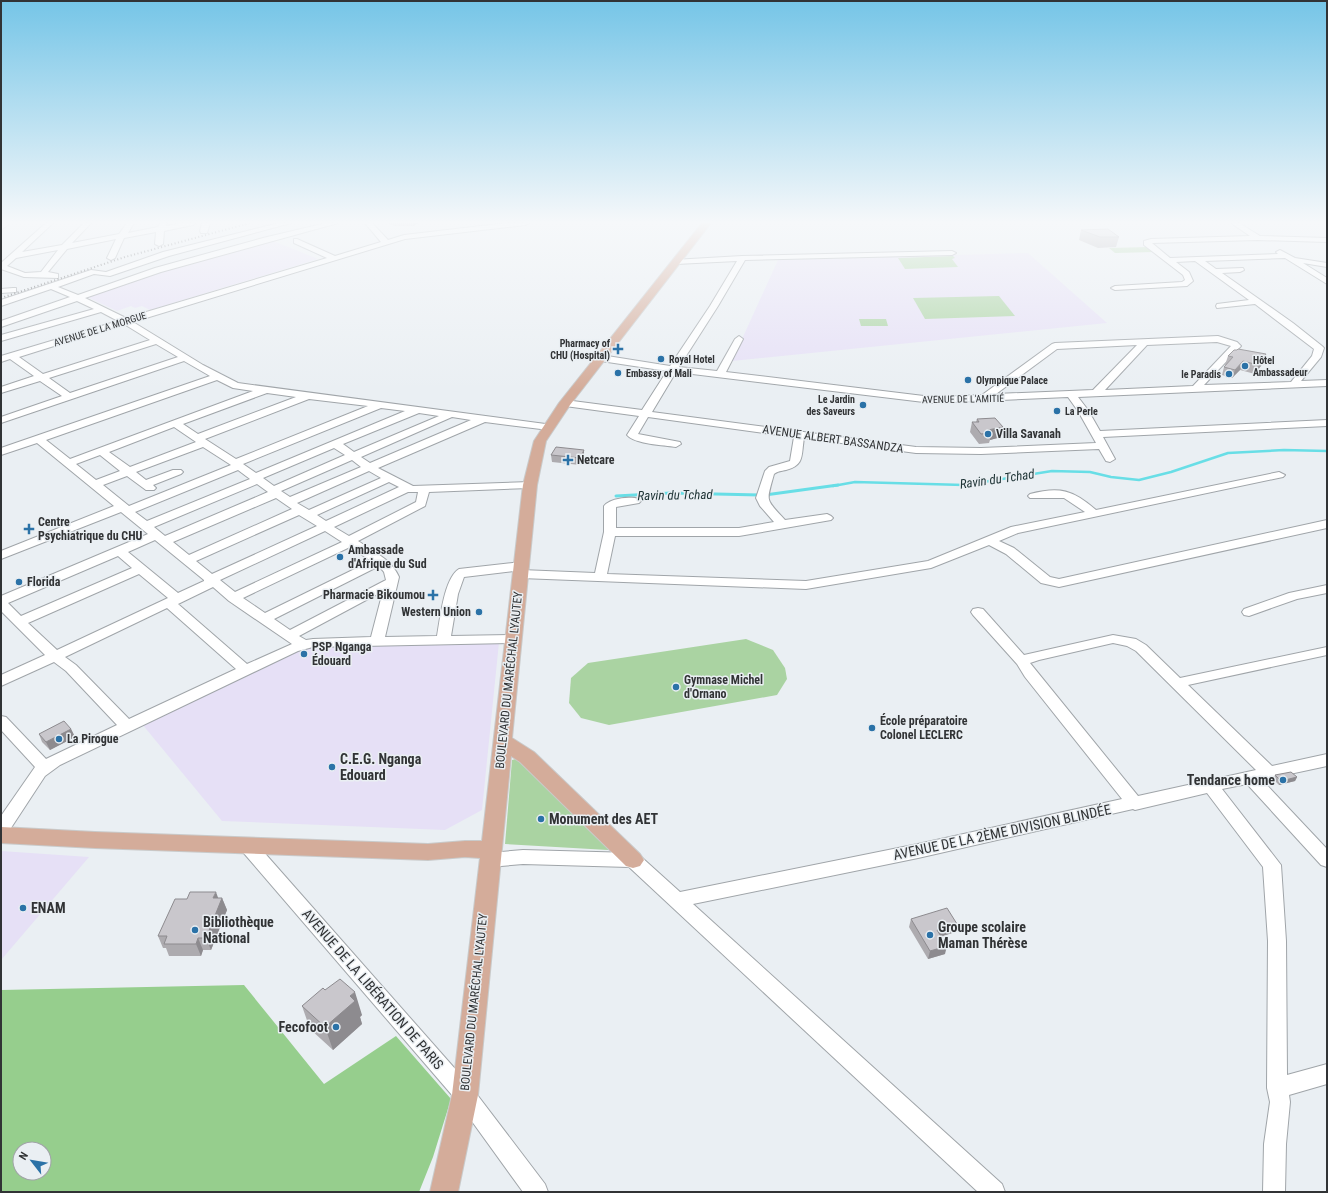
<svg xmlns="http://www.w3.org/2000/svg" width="1328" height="1193" font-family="'Roboto Condensed',sans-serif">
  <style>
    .education { fill: #e6e0f6 }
    .green { fill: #aad3a2 }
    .forest { fill: #96ce8d; fill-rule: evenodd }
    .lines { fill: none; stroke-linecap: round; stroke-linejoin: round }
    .stream-far1 { stroke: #68dee6; stroke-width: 2.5 }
    .stream { stroke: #68dee6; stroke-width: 3 }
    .minor-casing { stroke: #a0a5a9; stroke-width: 2 }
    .major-casing { stroke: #c9caca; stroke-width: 2 }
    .minor { fill: #fff; fill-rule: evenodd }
    .major { fill: #d4ac9a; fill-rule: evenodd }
    .rail { stroke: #5d5f62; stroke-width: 2; stroke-dasharray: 1 2.5; stroke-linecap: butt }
    .wall { fill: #adabaf }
    .shaded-wall { fill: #8d8b8f }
    .building { fill: #c9c7cc; stroke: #8d8b8f }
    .poi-dot { fill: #2b72a7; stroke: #eaeff3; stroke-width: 1.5 }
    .labels { text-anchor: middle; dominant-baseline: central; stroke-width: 3; stroke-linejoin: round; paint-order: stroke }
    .far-street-label { font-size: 10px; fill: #313335; stroke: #eaeff3 }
    .far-poi-label { font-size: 10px; font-weight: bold; fill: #313335; stroke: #eaeff3; text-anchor: start }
    .poi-label { font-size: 12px; font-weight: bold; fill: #313335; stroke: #eaeff3; text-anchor: start }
    .street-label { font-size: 12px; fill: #313335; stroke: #eaeff3 }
    .water-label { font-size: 13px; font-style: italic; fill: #1d3234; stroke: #eaeff3 }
    .near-poi-label { font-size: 14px; font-weight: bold; fill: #313335; stroke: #eaeff3; text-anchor: start }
    .near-street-label { font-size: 14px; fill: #313335; stroke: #eaeff3 }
  </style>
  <rect width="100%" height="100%" fill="#eaeff3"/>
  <g class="education">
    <polygon points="271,240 318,259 150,310 142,306 135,308 131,306 117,311 85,296 155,273"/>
    <polygon points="1028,253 1107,323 732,361 778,260"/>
    <polygon points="499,642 482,810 445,830 222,821 142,724 294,652 305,649 314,647"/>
    <polygon points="1,851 89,857 1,960"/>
  </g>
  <g class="green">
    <polygon points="1149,247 1154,252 1115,253 1109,248"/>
    <polygon points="953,256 955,258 952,259 958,267 905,269 898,258"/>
    <polygon points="999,296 1015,316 925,319 913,298"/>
    <polygon points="859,319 886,319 888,326 861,326"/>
    <polygon points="746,639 773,650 785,668 787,679 777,695 609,725 581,718 569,703 571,678 588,663"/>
    <polygon points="519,758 613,846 608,850 505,844 512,760"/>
  </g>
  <path class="forest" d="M244,985L324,1084L396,1036L451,1099L433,1157L419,1192H1V990ZM20,1149H44V1173H20Z"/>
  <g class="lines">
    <polyline class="stream-far1" points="833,486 855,482 964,485 1052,471 1090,472 1111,477 1139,480 1171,472 1228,453 1284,450 1327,451"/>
    <g class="stream">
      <polyline points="765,495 838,485"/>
      <polyline points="616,496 671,493 760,495"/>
    </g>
    <g class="minor-casing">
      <g id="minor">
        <polygon points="3,223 10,223 1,230 1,224"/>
        <path d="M46,223H53L22,252L62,245L84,223H91L72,243L119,234L127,223H134L128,233L158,227L161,223H167L166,226L181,223H196L193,225L164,231L163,244L159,246L155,244L156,232L124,238L115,258L111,260L107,258L116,239L67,249L48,272L58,274V278L24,277L1,269V263ZM58,250L41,272L25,273L7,266L16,258Z"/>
        <polygon points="202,223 210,223 207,233 201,233 200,231"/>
        <path d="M279,223H291L169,256L110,276L94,274L58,287L78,295L155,268L263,238L326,223H338L161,272L85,298L126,318L327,258L294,243V239H297L335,256L381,242L365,223H372L388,240L404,235L507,223H529L526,225L405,239L133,322L203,365L238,383L553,425L554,427L553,429L549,430L485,422L378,468L413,486L530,482L536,485L530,488L429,492L425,506L358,541C373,551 392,560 399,577L385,637L437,636C440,620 444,578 459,569L522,562L526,563L528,566L526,569L522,570L464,577L458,594L451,636L513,635L518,636L520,639L518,642L513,643L313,647L298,651L60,765L45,776L7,834L1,835V816L35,767L1,730V716L6,717L46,759L117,725L66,671L54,662L1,686V675L45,655L1,611V596L148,534L121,512L1,559V551L114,506L37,443L1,455V448L210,376L184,361L1,423V417L62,396L40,381L1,393V387L34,376L10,359L1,362V356L118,321L101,312L1,341V335L94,309L77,301L1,327V321L70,297L51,289L1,306V300L91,270L106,272L163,252ZM124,324L150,340L43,374L19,357ZM156,344L178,357L70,393L49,378ZM217,380L233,388L253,391L70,459L46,440ZM267,393L296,397L198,434L183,424ZM309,399L368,406L236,459L205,439ZM381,408L405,411L256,473L243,464ZM419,413L439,416L354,452L343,444ZM452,417L471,420L370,463L361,457ZM174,427L196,442L130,467L109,452ZM203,447L231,465L129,506L103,485L127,476L146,490H154L156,488L153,485L181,474L183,472L181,470H173L146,480L136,472ZM334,448L345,455L274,486L263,478ZM100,455L120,471L96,480L76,464ZM352,460L361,467L290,497L281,491ZM238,470L250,479L147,521L135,512ZM369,471L381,478L309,510L297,503ZM389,482L399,487L326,521L317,515ZM257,484L268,492L165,536L154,527ZM408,492H418L416,502L349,536L334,527ZM276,498L292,509L189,555L173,542ZM299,515L317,526L212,574L196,561ZM325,531L342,542L235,592L220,580ZM155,540L204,580V581L178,593L128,552ZM350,547L371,561L265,613L243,598ZM118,556L132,568L21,616L8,603ZM379,566L384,572L386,580L290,630L274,619ZM139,574L168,598L57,650L28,623ZM213,587L229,601L292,644L247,664L178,604ZM383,591L371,637L313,639L306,640L299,636ZM167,608L236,669L129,719L76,665L65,657Z"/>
        <path d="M1231,223H1239L1260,236L1327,238V242L1257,240L1152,243L1170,258L1278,254L1276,252L1280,250L1295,258L1327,263V267L1303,263L1327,278V284L1285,258L1205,261L1216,269L1243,268L1244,270L1240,272L1222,273L1293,323L1322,346L1324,348L1321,357L1301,381L1327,380V386L1078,397L1088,410L1100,431L1327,420V426L1103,437L1115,459L1110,462L1106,461L1099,449L981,454L916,453L804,438C801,455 805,465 786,470C781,471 778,471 774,474C766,503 765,498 785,520L827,514L831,516L833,518L831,520L739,536H615L607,574L806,581L928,561L1011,527L1085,512L1064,498H1030L1028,496L1030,494C1060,486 1073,490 1096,510L1279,472L1285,475L1283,477L1018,533L999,541L1014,548L1050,577L1059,579L1327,520V528L1059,587L1041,583L1006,554L989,545L931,568L806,589L521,578L517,577L515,574L517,571L521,570L595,573L604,532V506C610,498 630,496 639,499L641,501L639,503L616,507V528H739L774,522L760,506L756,498L765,471L769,467L790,461L794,437L648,417L638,434L680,442L681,444L676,447C664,445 634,444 627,435L639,416L565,406L560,403L565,400L642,410L667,371L601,361L596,358L601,355L670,366L710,306L737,261L676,264H673V260L742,256L952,251L956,253L952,255L745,260L718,306L679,367L717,371L735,339L739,336L743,339L726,372L932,397L982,395L1052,344L1055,343L1218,336L1237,342L1241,346L1204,385L1291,382L1312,356L1314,349L1255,304L1217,308L1216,306L1217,304L1249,300L1195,261L1176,262L1189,272L1193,281L1187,286L1115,290L1111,288L1115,286L1182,282L1185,280L1183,275L1144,245V241L1151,239L1250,236ZM1217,342L1231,346L1193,386L1105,390L1147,345ZM1137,345L1093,390L996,394L1057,349ZM676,372L932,403L1068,397L1078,411L1096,443L981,448L916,447L652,412Z"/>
        <polygon points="13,288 16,288 16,292 1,293 1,289"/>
        <polygon points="1327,585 1327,593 1297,599 1249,616 1244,615 1242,612 1244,609 1289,593"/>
        <path d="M978,608L983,609L1024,655L1113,635L1136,639L1146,645L1180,678L1327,647V655L1188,685L1272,766L1327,754V766L1262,780L1327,849V867L1321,865L1247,784L1222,789L1281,865L1286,941L1287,1075L1327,1064V1084L1289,1095L1290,1102L1286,1144L1285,1192H1263L1264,1144L1270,1102L1267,1088L1268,941L1263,867L1207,793L1135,810L1133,809L918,858L693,904L1002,1184L1005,1192H978L629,867L523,864L489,867L483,865L480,860L483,855L489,853L523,850L633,853L639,855L680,892L918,844L1122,799L1025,677L1017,664L973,615L971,612L973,609ZM1113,643L1127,646L1136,651L1256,770L1138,796L1030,663L1039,660Z"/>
        <polygon points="248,839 254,841 472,1088 545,1184 548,1192 523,1192 458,1102 242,851 240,846 242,841"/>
      </g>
    </g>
    <g class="major-casing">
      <polygon id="major" points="702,223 711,223 570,405 546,441 537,485 512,738 534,752 640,854 644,860 640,866 633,868 626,866 520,762 511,756 478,1095 458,1192 430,1192 452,1095 480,858 465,857 428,860 95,848 1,843 1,827 95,832 428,844 465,841 482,841 523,485 534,441 559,403"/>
    </g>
    <use href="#minor" class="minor"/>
    <use href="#major" class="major"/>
    <polyline class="rail" points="1,298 125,257 250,223"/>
  </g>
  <g class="wall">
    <polygon points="388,223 418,223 413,226 394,226"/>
    <polygon points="1081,230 1119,237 1116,247 1098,248 1079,240"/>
    <polygon points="1228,356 1263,363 1255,374 1240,370 1232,378 1222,375 1224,367 1226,365 1225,365"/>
    <polygon points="977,419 1001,437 990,440 989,443 979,444 970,432 972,422 976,422"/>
    <polygon points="551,455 584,457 580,465 552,462"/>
    <polygon points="71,729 75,737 50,750 42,742 39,734"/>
    <polygon points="1275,775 1297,777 1295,781 1279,785 1273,779"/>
    <polygon points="218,898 222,898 227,910 211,950 203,950 201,956 169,956 166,948 163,948 158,936"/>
    <polygon points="911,919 957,924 955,932 941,937 945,954 928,959 909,927"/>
    <polygon points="325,990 362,1015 360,1017 362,1024 333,1050 310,1029 302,1006"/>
  </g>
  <g class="shaded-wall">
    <polygon points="413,223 418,223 413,226"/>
    <polygon points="1266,354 1263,363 1255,374 1258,365"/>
    <polygon points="1243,361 1240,370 1232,378 1235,370"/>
    <polygon points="1003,427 1001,437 990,440 991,433 988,430"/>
    <polygon points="584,450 584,457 580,465 580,458"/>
    <polygon points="71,729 75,737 50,750 46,742"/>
    <polygon points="1297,777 1295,781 1279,785 1281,781"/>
    <polygon points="216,892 220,903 222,898 227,910 211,950 206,938 213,898"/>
    <polygon points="957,924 955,932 935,938 937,930"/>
    <polygon points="198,938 203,950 201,956 196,944"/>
    <polygon points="947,946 945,954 928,959 930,951"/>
    <polygon points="355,992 362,1015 360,1017 362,1024 333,1050 325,1027 350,996"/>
  </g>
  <g class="building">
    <polygon points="1108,229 1119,237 1100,237 1081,230"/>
    <polygon points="1238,349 1266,354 1258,365 1243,361 1235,370 1224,367 1233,357 1228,356 1234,350 1237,350"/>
    <polygon points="995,418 1003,427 988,430 991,433 981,434 972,422 979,422 977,419"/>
    <polygon points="556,447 584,450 580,458 551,455"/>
    <polygon points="64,721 71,729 46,742 39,734"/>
    <polygon points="1291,772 1297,777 1281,781 1275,775"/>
    <polygon points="190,892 216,892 213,898 222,898 206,938 198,938 196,944 164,944 167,936 158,936 175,899 187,899"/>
    <polygon points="947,908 957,924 937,930 947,946 930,951 911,919"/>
    <polygon points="340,979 355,992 350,996 355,1001 325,1027 302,1006 323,988 325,990"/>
  </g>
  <linearGradient id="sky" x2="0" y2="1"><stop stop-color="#75c5e7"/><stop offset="0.57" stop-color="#f6f8fa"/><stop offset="1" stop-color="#f6f8fa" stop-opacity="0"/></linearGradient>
  <rect width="1328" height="390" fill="url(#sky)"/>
  <g class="poi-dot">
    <path d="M616 343h4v4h4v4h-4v4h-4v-4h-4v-4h4z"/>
    <circle cx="661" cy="359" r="4"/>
    <circle cx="1245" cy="366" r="4"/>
    <circle cx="618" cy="373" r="4"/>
    <circle cx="1229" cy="374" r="4"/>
    <circle cx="968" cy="380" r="4"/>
    <circle cx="863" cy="405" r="4"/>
    <circle cx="1057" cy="411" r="4"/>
    <circle cx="988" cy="434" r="4"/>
    <path d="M566 454h4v4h4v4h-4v4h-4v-4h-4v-4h4z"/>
    <path d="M27 523h4v4h4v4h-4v4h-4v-4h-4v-4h4z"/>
    <circle cx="340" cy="557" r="4"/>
    <circle cx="19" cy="582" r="4"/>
    <path d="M431 589h4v4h4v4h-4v4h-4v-4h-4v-4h4z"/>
    <circle cx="479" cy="612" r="4"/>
    <circle cx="304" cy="654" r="4"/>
    <circle cx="676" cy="687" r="4"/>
    <circle cx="872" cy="728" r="4"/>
    <circle cx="59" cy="739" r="4"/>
    <circle cx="332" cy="767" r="4"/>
    <circle cx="1283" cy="780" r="4"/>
    <circle cx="541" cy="819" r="4"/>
    <circle cx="23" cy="908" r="4"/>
    <circle cx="195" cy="930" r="4"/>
    <circle cx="930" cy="935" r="4"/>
    <circle cx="336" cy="1027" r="4"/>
  </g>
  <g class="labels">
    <g class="far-street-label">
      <text transform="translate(100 329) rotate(-17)">AVENUE DE LA MORGUE</text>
      <text transform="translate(963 399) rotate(-1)">AVENUE DE L'AMITIÉ</text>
    </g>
    <g class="far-poi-label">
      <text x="610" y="343" text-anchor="end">Pharmacy of<tspan x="610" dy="12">CHU (Hospital)</tspan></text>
      <text x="669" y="359">Royal Hotel</text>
      <text x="1253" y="360">Hôtel<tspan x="1253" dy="12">Ambassadeur</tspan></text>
      <text x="626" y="373">Embassy of Mali</text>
      <text x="1221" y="374" text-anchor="end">le Paradis</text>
      <text x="976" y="380">Olympique Palace</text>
      <text x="855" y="399" text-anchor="end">Le Jardin<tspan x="855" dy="12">des Saveurs</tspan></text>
      <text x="1065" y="411">La Perle</text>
    </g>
    <g class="poi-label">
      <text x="996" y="434">Villa Savanah</text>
      <text x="577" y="460">Netcare</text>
      <text x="38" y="522">Centre<tspan x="38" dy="14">Psychiatrique du CHU</tspan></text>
      <text x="348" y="550">Ambassade<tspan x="348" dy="14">d'Afrique du Sud</tspan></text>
      <text x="27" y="582">Florida</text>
      <text x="425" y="595" text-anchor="end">Pharmacie Bikoumou</text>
      <text x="471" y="612" text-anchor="end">Western Union</text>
      <text x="312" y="647">PSP Nganga<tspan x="312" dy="14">Édouard</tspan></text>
      <text x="684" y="680">Gymnase Michel<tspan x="684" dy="14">d'Ornano</tspan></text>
      <text x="880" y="721">École préparatoire<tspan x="880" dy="14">Colonel LECLERC</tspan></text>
      <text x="67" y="739">La Pirogue</text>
    </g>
    <g class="street-label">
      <text transform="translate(833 439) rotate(8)">AVENUE ALBERT BASSANDZA</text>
      <text transform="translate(509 680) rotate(-84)">BOULEVARD DU MARÉCHAL LYAUTEY</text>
      <text transform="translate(474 1002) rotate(-84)">BOULEVARD DU MARÉCHAL LYAUTEY</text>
    </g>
    <g class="water-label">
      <text transform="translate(997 479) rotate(-8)">Ravin du Tchad</text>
      <text transform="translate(675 495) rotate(-1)">Ravin du Tchad</text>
    </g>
    <g class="near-poi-label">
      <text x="340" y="759">C.E.G. Nganga<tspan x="340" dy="16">Edouard</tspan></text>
      <text x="1275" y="780" text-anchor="end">Tendance home</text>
      <text x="549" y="819">Monument des AET</text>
      <text x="31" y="908">ENAM</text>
      <text x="203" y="922">Bibliothèque<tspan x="203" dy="16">National</tspan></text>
      <text x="938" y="927">Groupe scolaire<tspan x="938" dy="16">Maman Thérèse</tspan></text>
      <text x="328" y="1027" text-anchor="end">Fecofoot</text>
    </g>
    <g class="near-street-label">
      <text transform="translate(1002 832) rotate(-12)">AVENUE DE LA 2ÈME DIVISION BLINDÉE</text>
      <text transform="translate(373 989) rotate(49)">AVENUE DE LA LIBÉRATION DE PARIS</text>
    </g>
  </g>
  <rect width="1328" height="1193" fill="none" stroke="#313335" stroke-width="4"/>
  <g transform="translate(32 1161) rotate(301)"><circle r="19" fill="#eaeff3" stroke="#a0a4a7"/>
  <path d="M0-3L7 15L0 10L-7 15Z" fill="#2b72a7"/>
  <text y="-6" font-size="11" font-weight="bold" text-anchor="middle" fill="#313335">N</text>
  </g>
</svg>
